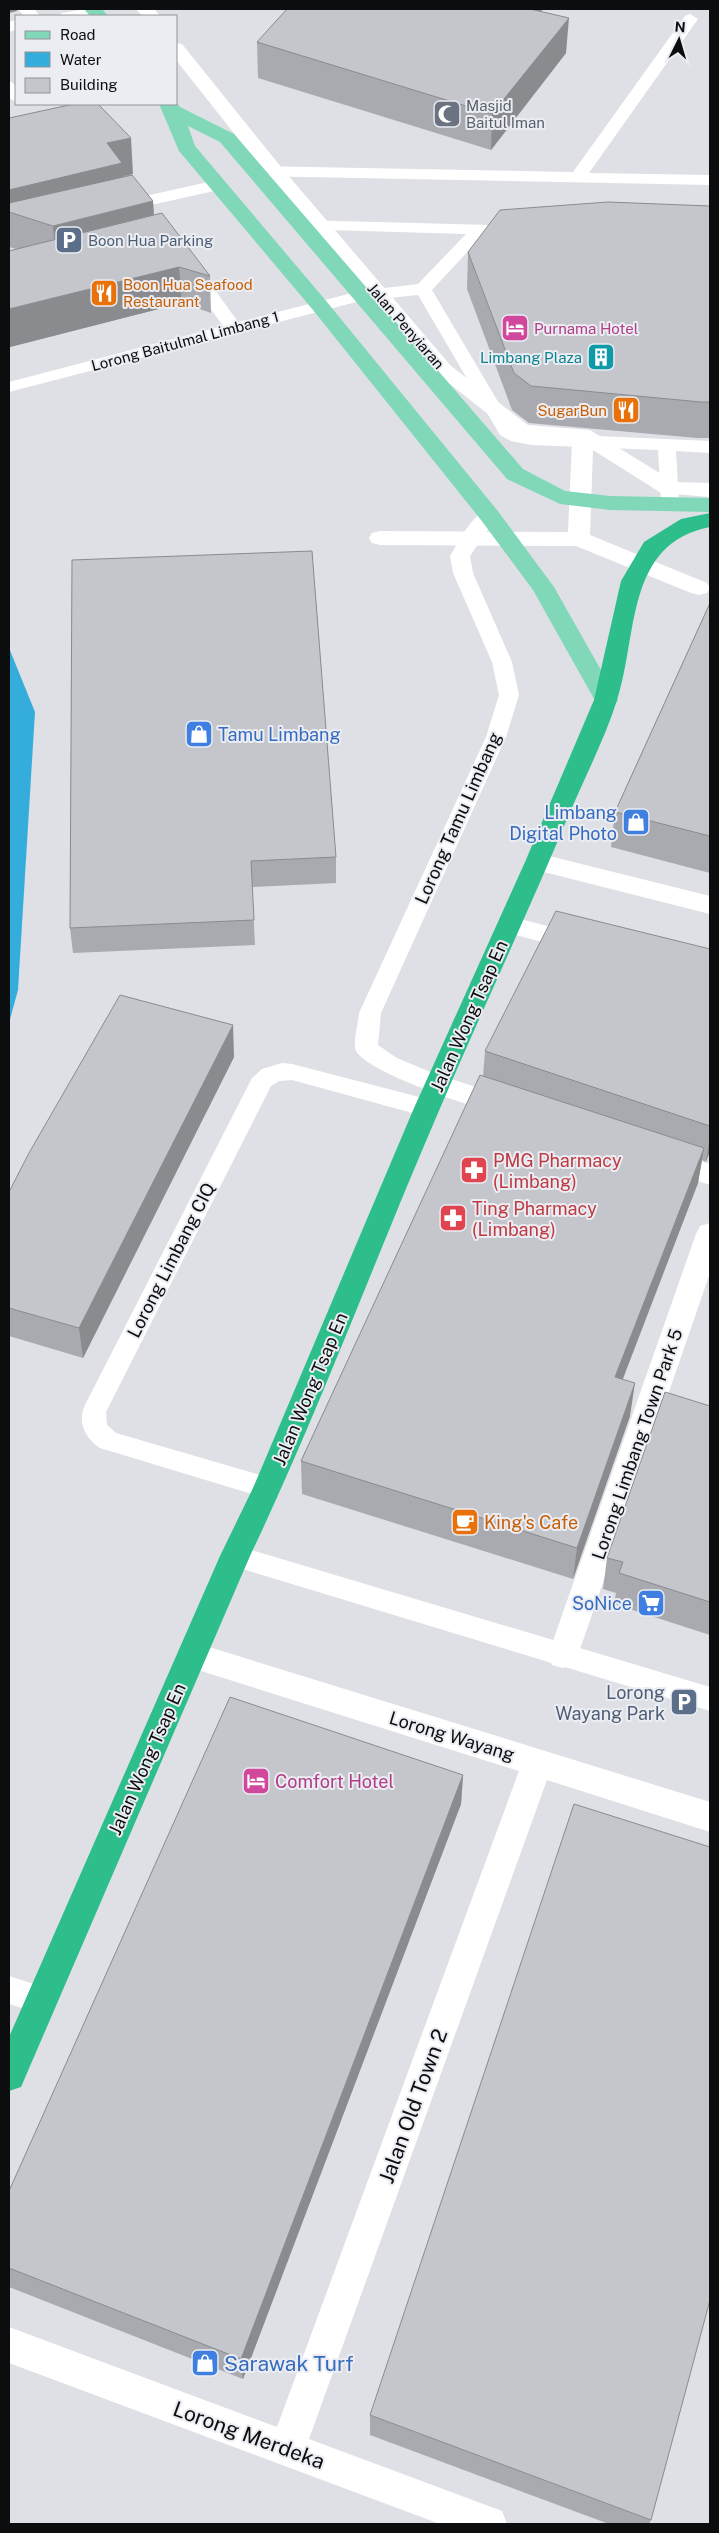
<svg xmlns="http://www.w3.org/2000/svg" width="719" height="2533" font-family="'Public Sans',sans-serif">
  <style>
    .water { fill: #35addc }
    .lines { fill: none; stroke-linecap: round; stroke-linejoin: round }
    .lane { fill: #fff; fill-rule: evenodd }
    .street { fill: #fff; fill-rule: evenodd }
    .primary { fill: #81d8b9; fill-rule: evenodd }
    .highway { fill: #2dbe8b; fill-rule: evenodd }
    .wall { fill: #a9aaaf }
    .shaded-wall { fill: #898b8e }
    .building { fill: #c4c6cb; stroke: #898b8e }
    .labels { text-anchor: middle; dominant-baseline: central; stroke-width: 4; stroke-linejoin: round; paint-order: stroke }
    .far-worship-label { font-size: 15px; fill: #5b616d; stroke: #ebedf3; text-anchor: start }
    .far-service-label { font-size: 15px; fill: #4e5e75; stroke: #ebedf3; text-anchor: start }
    .far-food-label { font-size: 15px; fill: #c56008; stroke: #ebedf3; text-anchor: start }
    .far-street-label { font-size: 15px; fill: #0c0d0f; stroke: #ebedf3 }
    .far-hotel-label { font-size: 15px; fill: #b23c85; stroke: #ebedf3; text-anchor: start }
    .far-culture-label { font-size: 15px; fill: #0d838f; stroke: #ebedf3; text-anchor: end }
    .shop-label { font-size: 18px; fill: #366cbe; stroke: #ebedf3; text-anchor: end }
    .street-label { font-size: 18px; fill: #0c0d0f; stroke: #ebedf3 }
    .health-label { font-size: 18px; fill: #be3a42; stroke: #ebedf3; text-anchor: start }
    .food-label { font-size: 18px; fill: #c56008; stroke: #ebedf3; text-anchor: start }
    .service-label { font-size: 18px; fill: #4e5e75; stroke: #ebedf3; text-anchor: end }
    .hotel-label { font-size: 18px; fill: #b23c85; stroke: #ebedf3; text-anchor: start }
    .near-street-label { font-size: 21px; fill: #0c0d0f; stroke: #ebedf3 }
    .near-shop-label { font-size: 21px; fill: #366cbe; stroke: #ebedf3; text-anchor: start }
  </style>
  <rect width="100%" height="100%" fill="#dee0e5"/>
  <polygon class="water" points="9,648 35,712 18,990 9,1023"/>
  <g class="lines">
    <g class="lane">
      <polygon points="18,9 34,9 40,16 24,16"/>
      <polygon points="85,9 100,9 103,12 97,16 59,16 62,13"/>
      <polygon points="690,14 698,19 589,173 710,175 710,185 255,176 247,171 255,166 573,172 685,16"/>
      <polygon points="16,20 16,30 9,32 9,22"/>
      <polygon points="9,81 16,85 16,102 9,98"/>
      <polygon points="217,180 223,181 225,185 223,189 120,212 114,211 112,207 114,203"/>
      <polygon points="300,220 525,226 527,230 525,234 484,234 432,290 513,427 531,433 710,441 710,453 676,451 679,503 677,507 663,507 661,503 658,450 531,445 511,441 500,435 418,295 360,301 9,392 9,382 223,326 183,270 186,266 198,266 238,322 360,291 418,284 466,234 294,229 292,225 294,221"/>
      <path d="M489,509L496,511L498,515L470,556L473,573L512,662L519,695L506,737L381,1013L378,1045L397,1058L447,1079L450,1085L447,1091L439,1094C423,1089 357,1064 355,1048C354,1037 358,1024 359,1013L486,737L499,695L492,662L453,573L450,556C459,541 472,514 489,509Z"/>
      <path d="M282,1063L292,1064L427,1099L435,1102L438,1108L435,1114L427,1117L292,1080L279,1081L271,1086L106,1412L107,1425L116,1433L277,1480L281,1488L277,1496L268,1499L100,1448C85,1438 77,1422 85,1405L252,1078L262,1069Z"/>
      <polygon points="235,1545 710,1687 710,1711 226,1564 222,1556 226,1548"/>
      <polygon points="9,1976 52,1990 56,2000 52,2010 42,2014 9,2004"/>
    </g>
    <g class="street">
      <polygon points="136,9 154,9 160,16 142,16"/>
      <polygon points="176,43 182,44 281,167 451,366 528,425 590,430 674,482 710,483 710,497 661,493 593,450 590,535 707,583 710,588 707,593 699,595 691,593 576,546 380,545 372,543 369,538 372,533 380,531 568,532 572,441 516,436 437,374 267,175 176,60"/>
      <polygon points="537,853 710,896 710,914 528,868 525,862 528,856"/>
      <polygon points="509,916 589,937 593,943 589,949 580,952 500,931 497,925 500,919"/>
      <polygon points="439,1075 515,1100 519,1107 515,1114 506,1117 430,1092 426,1085 430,1078"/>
      <polygon points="666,1150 710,1164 710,1185 657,1167 653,1160 657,1153"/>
      <polygon points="710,1223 710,1273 578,1655 574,1665 563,1668 552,1665 548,1655 696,1234 700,1226"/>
      <polygon points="193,1642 710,1802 710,1832 547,1780 309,2439 502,2511 507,2524 440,2524 9,2363 9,2327 277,2427 519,1771 182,1665 178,1655 182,1645"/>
    </g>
    <g class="primary">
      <polygon points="84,9 102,9 108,16 90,16"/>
      <polygon points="176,102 180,107 234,134 523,469 565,491 610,496 710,498 710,512 610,510 560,504 507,479 220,142 188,126 195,146 327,302 497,510 554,587 618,700 614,706 606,708 598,706 533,590 481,520 313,310 179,151 159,104"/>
    </g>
    <path class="highway" d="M710,513V527C625,543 638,636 617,700C605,738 586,775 570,812C529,911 483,1008 441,1106C376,1256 320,1409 250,1556L21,2087L9,2091V2037L220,1556L253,1488L414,1108L525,862L594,700L621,581L644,542L681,519Z"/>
  </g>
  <g class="wall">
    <polygon points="541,11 566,53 491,150 258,78 257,42"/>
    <polygon points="9,118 133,174 123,177 153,201 154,215 210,276 211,313 182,303 10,347 9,343 9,251 16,249 9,247"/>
    <polygon points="710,206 710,438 697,438 529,423 512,410 467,289 468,252"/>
    <polygon points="72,560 336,857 336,883 252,887 255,945 73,953 70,928"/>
    <polygon points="710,603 710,873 611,847 615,812"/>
    <polygon points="710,949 710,1151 706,1162 702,1160 698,1183 622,1379 630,1416 573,1579 302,1494 301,1461 483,1076 485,1051"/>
    <polygon points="234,1057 83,1358 9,1336 9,1192"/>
    <polygon points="710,1406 710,1635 614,1604 616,1593 603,1589 607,1558"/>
    <polygon points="463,1775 461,1804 243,2379 9,2287 9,2191"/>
    <polygon points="370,2415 651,2520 649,2524 609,2524 370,2435"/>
  </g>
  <g class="shaded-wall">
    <polygon points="9,9 17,9 17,11 9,13"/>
    <polygon points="517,9 543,9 515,41"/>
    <polygon points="569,18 566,53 491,150 492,114"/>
    <polygon points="131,138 133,174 123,176 125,200 9,212 9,190 107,143"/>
    <polygon points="153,201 155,238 56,262 53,226"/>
    <polygon points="179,267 182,303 10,347 9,333 9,309"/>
    <polygon points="233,1025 234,1057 83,1358 79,1328"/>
    <polygon points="710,1137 710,1151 706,1162"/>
    <polygon points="704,1148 698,1183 611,1410 615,1377"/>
    <polygon points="635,1383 630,1416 573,1579 577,1548"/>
    <polygon points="463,1775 461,1804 243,2379 241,2359"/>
  </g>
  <g class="building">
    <polygon points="287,9 530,9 569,18 492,114 257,42"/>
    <polygon points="74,104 98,104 131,138 107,143 122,163 9,190 9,118"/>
    <polygon points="132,175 153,201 53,226 9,212 9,203"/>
    <polygon points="608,202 710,206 710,402 701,402 531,386 514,373 468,252 500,210"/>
    <polygon points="162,213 210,276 179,267 9,309 9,251"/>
    <polygon points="312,551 336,857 251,861 254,920 70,928 72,560"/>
    <polygon points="710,603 710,836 615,812"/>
    <polygon points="556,911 710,949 710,1126 485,1051"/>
    <polygon points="120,995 233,1025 79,1328 9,1308 9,1192 29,1153"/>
    <polygon points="480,1075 704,1148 615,1377 635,1383 577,1548 301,1461"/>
    <polygon points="665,1392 710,1406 710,1602 619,1573 623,1562 607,1558"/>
    <polygon points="230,1697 463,1775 241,2359 9,2268 9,2191"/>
    <polygon points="574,1804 710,1847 710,2300 651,2520 370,2415"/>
  </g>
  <defs>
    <g id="mosque-square" transform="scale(1.4375)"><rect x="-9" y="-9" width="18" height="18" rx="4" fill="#6b7280" stroke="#ebedf3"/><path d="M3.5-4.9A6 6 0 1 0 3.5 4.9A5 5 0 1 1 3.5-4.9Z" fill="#fff"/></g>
    <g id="parking-square" transform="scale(1.4375)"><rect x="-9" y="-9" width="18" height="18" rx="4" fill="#5c6f8a" stroke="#ebedf3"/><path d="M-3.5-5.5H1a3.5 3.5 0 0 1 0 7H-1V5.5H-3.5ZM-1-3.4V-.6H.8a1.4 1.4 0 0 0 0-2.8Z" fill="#fff"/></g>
    <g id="restaurant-square" transform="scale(1.4375)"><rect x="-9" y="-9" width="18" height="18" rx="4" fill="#e8710a" stroke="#ebedf3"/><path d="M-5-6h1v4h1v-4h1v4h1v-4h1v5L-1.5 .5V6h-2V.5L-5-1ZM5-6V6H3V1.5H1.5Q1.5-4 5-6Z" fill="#fff"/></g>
    <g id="hotel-square" transform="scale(1.4375)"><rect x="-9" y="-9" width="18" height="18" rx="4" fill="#d1479c" stroke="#ebedf3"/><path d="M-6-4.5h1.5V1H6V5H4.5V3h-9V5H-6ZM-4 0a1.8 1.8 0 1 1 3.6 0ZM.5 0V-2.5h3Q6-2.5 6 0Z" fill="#fff"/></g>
    <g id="building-square" transform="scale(1.4375)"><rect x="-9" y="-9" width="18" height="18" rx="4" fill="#0f9aa8" stroke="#ebedf3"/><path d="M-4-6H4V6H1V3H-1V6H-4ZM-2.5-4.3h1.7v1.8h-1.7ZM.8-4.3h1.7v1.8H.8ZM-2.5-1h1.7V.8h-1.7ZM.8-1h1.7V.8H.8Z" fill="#fff"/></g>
    <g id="shop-square" transform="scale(1.4375)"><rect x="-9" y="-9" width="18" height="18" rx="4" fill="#3f7fe0" stroke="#ebedf3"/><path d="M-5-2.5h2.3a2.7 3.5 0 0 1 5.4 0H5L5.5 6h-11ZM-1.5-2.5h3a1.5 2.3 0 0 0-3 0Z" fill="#fff"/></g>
    <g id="pharmacy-square" transform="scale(1.4375)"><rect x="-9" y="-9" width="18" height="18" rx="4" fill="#e0444e" stroke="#ebedf3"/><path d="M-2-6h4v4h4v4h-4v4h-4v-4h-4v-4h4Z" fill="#fff"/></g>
    <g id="cafe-square" transform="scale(1.4375)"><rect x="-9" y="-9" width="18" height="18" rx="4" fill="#e8710a" stroke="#ebedf3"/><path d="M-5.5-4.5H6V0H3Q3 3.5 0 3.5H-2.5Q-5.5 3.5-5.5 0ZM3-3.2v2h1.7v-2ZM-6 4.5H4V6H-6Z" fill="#fff"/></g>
    <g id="supermarket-square" transform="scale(1.4375)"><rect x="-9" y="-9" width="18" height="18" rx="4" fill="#3f7fe0" stroke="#ebedf3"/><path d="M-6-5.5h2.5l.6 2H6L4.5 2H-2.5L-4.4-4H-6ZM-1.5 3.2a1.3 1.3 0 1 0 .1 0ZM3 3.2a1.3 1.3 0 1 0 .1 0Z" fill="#fff"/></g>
  </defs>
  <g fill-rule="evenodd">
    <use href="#mosque-square" x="447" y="114"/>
    <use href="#parking-square" x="69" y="240"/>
    <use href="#restaurant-square" x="104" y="293"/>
    <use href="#hotel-square" x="515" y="328"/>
    <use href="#building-square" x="601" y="357"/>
    <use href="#restaurant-square" x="626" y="410"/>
    <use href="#shop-square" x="199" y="734"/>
    <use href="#shop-square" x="636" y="822"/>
    <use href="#pharmacy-square" x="474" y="1170"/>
    <use href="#pharmacy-square" x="453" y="1218"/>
    <use href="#cafe-square" x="465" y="1522"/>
    <use href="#supermarket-square" x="651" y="1603"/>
    <use href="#parking-square" x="684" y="1702"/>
    <use href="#hotel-square" x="256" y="1781"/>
    <use href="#shop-square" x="205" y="2363"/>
  </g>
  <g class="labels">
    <g class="far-worship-label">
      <text x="466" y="105">Masjid<tspan x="466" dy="17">Baitul Iman</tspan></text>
    </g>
    <g class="far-service-label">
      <text x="88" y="240">Boon Hua Parking</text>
    </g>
    <g class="far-food-label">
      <text x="123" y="284">Boon Hua Seafood<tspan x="123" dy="17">Restaurant</tspan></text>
      <text x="607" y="410" text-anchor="end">SugarBun</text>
    </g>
    <g class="far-street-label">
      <text transform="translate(406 326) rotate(49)">Jalan Penyiaran</text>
      <text transform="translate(185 341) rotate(-15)">Lorong Baitulmal Limbang 1</text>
    </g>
    <g class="far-hotel-label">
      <text x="534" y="328">Purnama Hotel</text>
    </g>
    <g class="far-culture-label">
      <text x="582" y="357">Limbang Plaza</text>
    </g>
    <g class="shop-label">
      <text x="218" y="734" text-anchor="start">Tamu Limbang</text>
      <text x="617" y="812">Limbang<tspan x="617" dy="21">Digital Photo</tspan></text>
      <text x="632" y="1603">SoNice</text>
    </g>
    <g class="street-label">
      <text transform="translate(458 818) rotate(-66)">Lorong Tamu Limbang</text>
      <text transform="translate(469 1016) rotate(-66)">Jalan Wong Tsap En</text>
      <text transform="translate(171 1260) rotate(-63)">Lorong Limbang CIQ</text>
      <text transform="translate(310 1389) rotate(-67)">Jalan Wong Tsap En</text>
      <text transform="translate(637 1444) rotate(-71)">Lorong Limbang Town Park 5</text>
      <text transform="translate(452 1736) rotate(17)">Lorong Wayang</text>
      <text transform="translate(147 1759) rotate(-66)">Jalan Wong Tsap En</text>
    </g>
    <g class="health-label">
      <text x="493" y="1160">PMG Pharmacy<tspan x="493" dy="21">(Limbang)</tspan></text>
      <text x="472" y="1208">Ting Pharmacy<tspan x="472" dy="21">(Limbang)</tspan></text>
    </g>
    <g class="food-label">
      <text x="484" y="1522">King's Cafe</text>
    </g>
    <g class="service-label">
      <text x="665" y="1692">Lorong<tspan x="665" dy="21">Wayang Park</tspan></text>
    </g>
    <g class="hotel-label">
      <text x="275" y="1781">Comfort Hotel</text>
    </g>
    <g class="near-street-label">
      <text transform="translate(413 2106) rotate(-70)">Jalan Old Town 2</text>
      <text transform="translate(249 2435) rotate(20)">Lorong Merdeka</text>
    </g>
    <g class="near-shop-label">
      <text x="224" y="2363">Sarawak Turf</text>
    </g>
  </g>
  <rect width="719" height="2533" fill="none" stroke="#0c0d0f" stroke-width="20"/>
  <rect x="15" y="15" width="162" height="90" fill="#ebedf3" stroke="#929398"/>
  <rect x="25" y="31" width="25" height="8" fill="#81d8b9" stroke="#929398"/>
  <text x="60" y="40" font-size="15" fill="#0c0d0f">Road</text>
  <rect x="25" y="52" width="25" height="15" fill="#35addc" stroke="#929398"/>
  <text x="60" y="65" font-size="15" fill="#0c0d0f">Water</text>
  <rect x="25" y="78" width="25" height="15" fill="#c4c6cb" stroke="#929398"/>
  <text x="60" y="90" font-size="15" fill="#0c0d0f">Building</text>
  <g transform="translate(679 40) rotate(5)" stroke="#ebedf3" stroke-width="4" paint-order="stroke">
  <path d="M0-4L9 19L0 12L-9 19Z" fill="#0c0d0f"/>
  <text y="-8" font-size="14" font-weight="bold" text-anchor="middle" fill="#0c0d0f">N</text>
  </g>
</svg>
